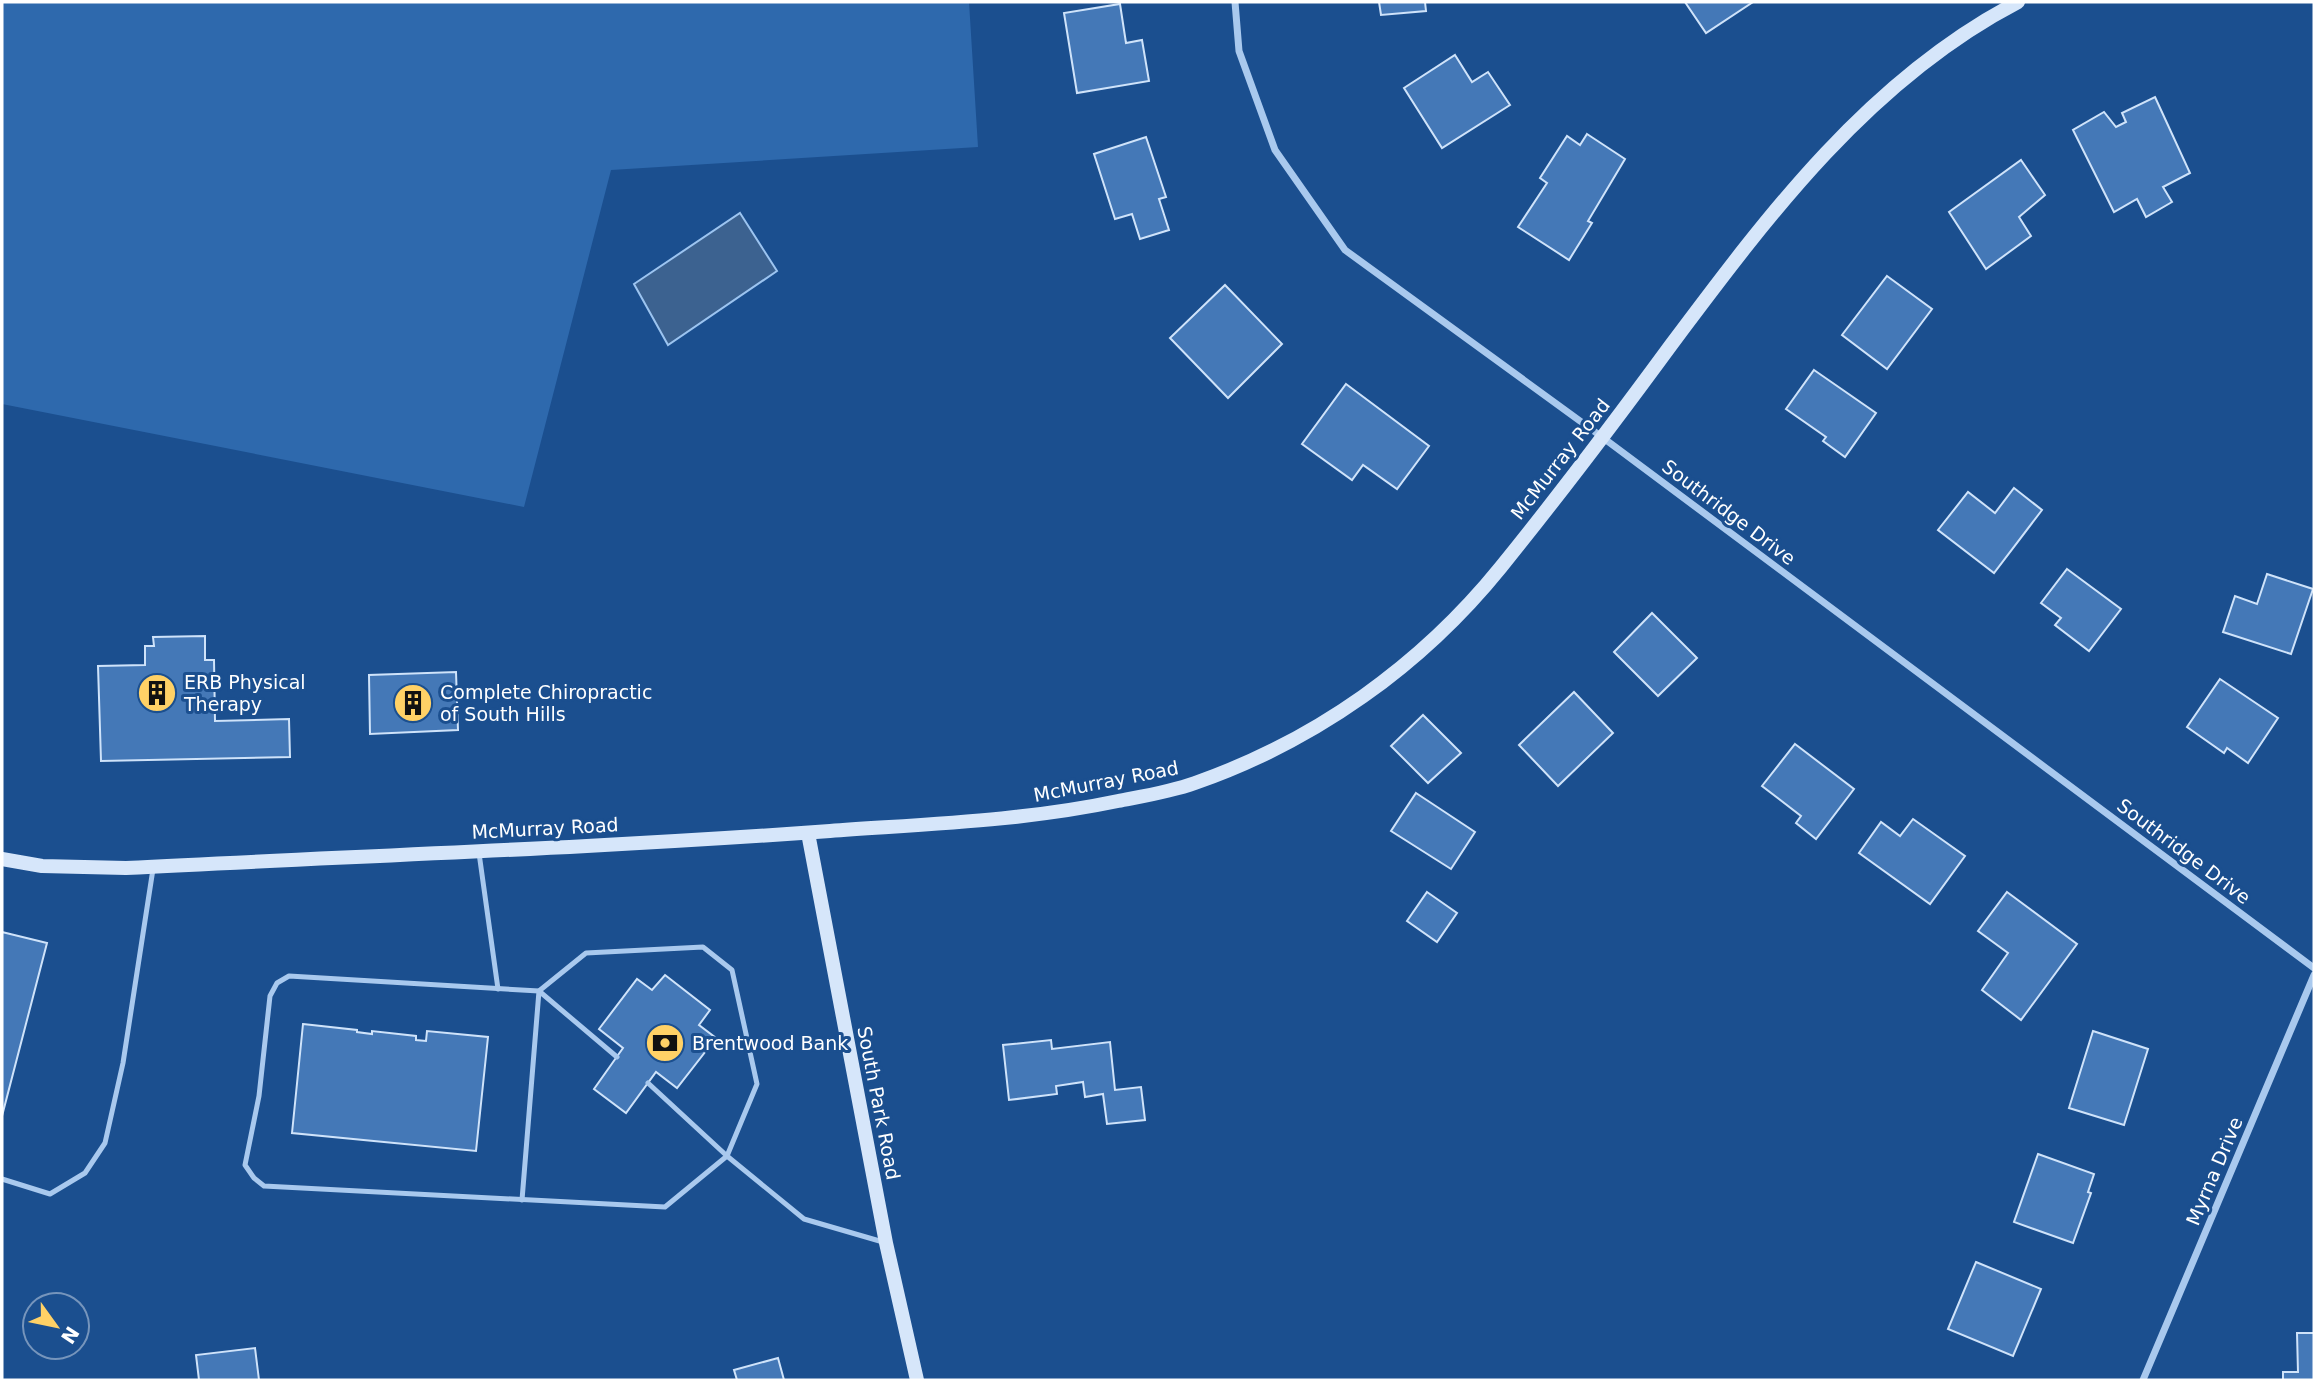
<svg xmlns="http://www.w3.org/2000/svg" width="2316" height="1382" font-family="'DejaVu Sans',sans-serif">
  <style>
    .green { fill: #2e69ad }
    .water { fill: #3c6290; stroke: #9cc4f0; stroke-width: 2 }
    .building { fill: #4478b7; stroke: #cfe3fa; stroke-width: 2 }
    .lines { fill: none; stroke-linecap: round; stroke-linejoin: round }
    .service { stroke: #a9c9ee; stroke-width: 5 }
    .minor { stroke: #a9c9ee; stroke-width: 7 }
    .secondary { stroke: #d6e6fa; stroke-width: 14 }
    .labels { text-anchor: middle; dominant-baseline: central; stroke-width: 6; stroke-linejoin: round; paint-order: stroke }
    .street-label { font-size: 19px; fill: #fff; stroke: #1b4f8f }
    .poi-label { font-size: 19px; fill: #fff; stroke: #1b4f8f; text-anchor: start }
  </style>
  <rect width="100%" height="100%" fill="#1b4f8f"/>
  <polygon class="green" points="2,2 969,2 978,147 611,170 524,507 2,404"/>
  <polygon class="water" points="740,213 777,271 668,345 634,284"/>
  <g class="building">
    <polygon points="1379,2 1425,2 1426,11 1381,15"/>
    <polygon points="1685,2 1753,2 1706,33"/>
    <polygon points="1120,4 1126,43 1142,40 1149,81 1077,93 1064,13"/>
    <polygon points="1455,55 1472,82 1488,72 1510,105 1442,148 1404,88"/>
    <polygon points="2155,97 2190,173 2163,187 2172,202 2146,217 2137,199 2114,212 2073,130 2104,112 2116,127 2126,122 2122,113"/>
    <polygon points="1587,134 1625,159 1588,221 1592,223 1569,260 1518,227 1547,183 1540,178 1567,136 1580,145"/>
    <polygon points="1146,137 1166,197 1159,199 1169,230 1140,239 1132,214 1115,219 1094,154"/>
    <polygon points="2021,160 2045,195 2019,217 2031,236 1986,269 1949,212"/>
    <polygon points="1887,276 1932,309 1887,369 1842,335"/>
    <polygon points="1225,285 1282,344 1228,398 1170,338"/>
    <polygon points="1814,370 1876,413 1845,457 1823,441 1826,437 1786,409"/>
    <polygon points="1346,384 1429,446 1397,489 1363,465 1352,480 1302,444"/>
    <polygon points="2014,488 2042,510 1994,573 1938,530 1968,492 1995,513"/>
    <polygon points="2067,569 2121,609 2089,651 2055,625 2061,618 2041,603"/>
    <polygon points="2267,574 2313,589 2291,654 2223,632 2235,596 2257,604"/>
    <polygon points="1652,613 1697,658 1658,696 1614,652"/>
    <polygon points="205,636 205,660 214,660 215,721 289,719 290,757 101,761 98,666 145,665 145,646 154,646 153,637"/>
    <polygon points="456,672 458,730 370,734 369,675"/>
    <polygon points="2220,679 2278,718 2248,763 2227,748 2224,753 2187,727"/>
    <polygon points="1574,692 1613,733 1558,786 1519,745"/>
    <polygon points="1423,715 1461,753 1428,783 1391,746"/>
    <polygon points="1795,744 1854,789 1816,839 1796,823 1801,816 1762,786"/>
    <polygon points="1416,793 1475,832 1451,869 1391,831"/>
    <polygon points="1913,819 1965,856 1930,904 1859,853 1881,822 1900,836"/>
    <polygon points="1427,892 1457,913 1437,942 1407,921"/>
    <polygon points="2007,892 2077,944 2021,1020 1982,990 2008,953 1978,931"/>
    <polygon points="2,932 47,943 2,1116"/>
    <polygon points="665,975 710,1010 699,1025 716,1038 677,1088 656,1072 626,1113 594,1089 623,1048 599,1029 637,979 652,990"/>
    <polygon points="303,1024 357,1030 357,1032 372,1034 372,1031 416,1036 416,1040 426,1041 427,1031 488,1037 476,1151 292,1133"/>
    <polygon points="2093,1031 2148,1049 2124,1125 2069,1108"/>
    <polygon points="1051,1040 1052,1049 1110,1042 1115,1090 1141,1087 1145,1120 1107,1124 1103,1094 1085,1097 1083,1082 1056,1086 1057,1094 1009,1100 1003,1045"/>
    <polygon points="2038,1154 2094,1174 2088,1192 2091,1193 2073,1243 2014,1222"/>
    <polygon points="1976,1262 2041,1289 2013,1356 1948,1329"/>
    <polygon points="2297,1333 2314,1333 2314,1380 2283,1380 2283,1372 2298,1372"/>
    <polygon points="255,1348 259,1380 199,1380 196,1355"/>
    <polygon points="778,1358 784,1380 737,1380 734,1370"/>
  </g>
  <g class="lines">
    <g class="service">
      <polyline points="479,853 498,989"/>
      <polyline points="617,1057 539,991 289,976 277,983 270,996 259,1096 245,1165 254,1178 264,1186 665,1207 727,1156 804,1219 883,1242"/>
      <polyline points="2,1179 50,1194 85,1173 105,1143 123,1063 153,869"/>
      <polyline points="522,1200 539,991 586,953 703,947 732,970 757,1084 727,1156 648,1083"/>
    </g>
    <g class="minor">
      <polyline points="1235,2 1239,51 1275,150 1345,250 1602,437 2314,968"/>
      <polyline points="2143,1380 2314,975"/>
    </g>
    <g class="secondary">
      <polyline points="808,833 886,1243 917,1380"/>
      <path d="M2,859L42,866L126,868C360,856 595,848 830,831C927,824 1023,821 1118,801C1144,796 1170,792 1195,783C1315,741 1421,666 1501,567C1560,494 1616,420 1671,345C1769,214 1870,79 2018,2"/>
    </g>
  </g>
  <defs>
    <g id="building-disc" transform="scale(2.0125)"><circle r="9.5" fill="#ffd166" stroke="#1b4f8f"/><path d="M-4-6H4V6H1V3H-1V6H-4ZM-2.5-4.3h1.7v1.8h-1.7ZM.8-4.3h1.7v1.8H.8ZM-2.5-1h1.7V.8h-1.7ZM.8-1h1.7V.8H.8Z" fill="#111"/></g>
    <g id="bank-disc" transform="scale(2.0125)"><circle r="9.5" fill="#ffd166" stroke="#1b4f8f"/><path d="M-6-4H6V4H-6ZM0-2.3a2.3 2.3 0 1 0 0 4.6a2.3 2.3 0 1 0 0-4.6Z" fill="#111"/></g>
  </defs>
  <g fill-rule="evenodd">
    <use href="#building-disc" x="157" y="693"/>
    <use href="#building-disc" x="413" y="703"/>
    <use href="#bank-disc" x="665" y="1043"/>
  </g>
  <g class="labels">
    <g class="street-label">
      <text transform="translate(1560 459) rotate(-52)">McMurray Road</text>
      <text transform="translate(1729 512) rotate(37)">Southridge Drive</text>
      <text transform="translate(1106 781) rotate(-11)">McMurray Road</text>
      <text transform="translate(545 828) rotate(-3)">McMurray Road</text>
      <text transform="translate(2184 851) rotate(37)">Southridge Drive</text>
      <text transform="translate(879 1103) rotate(79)">South Park Road</text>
      <text transform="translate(2214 1171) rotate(-67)">Myrna Drive</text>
    </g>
    <g class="poi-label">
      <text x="184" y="682">ERB Physical<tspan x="184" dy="22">Therapy</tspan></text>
      <text x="440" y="692">Complete Chiropractic<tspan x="440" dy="22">of South Hills</tspan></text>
      <text x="692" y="1043">Brentwood Bank</text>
    </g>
  </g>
  <rect width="2316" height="1382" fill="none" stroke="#ffffff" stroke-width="7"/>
  <g transform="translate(56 1326) rotate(123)"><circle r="33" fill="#1b4f8f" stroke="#7695bc" stroke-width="2"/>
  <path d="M0-5L12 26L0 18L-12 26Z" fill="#ffd166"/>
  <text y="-10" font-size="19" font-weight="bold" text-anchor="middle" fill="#ffffff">N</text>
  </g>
</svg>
